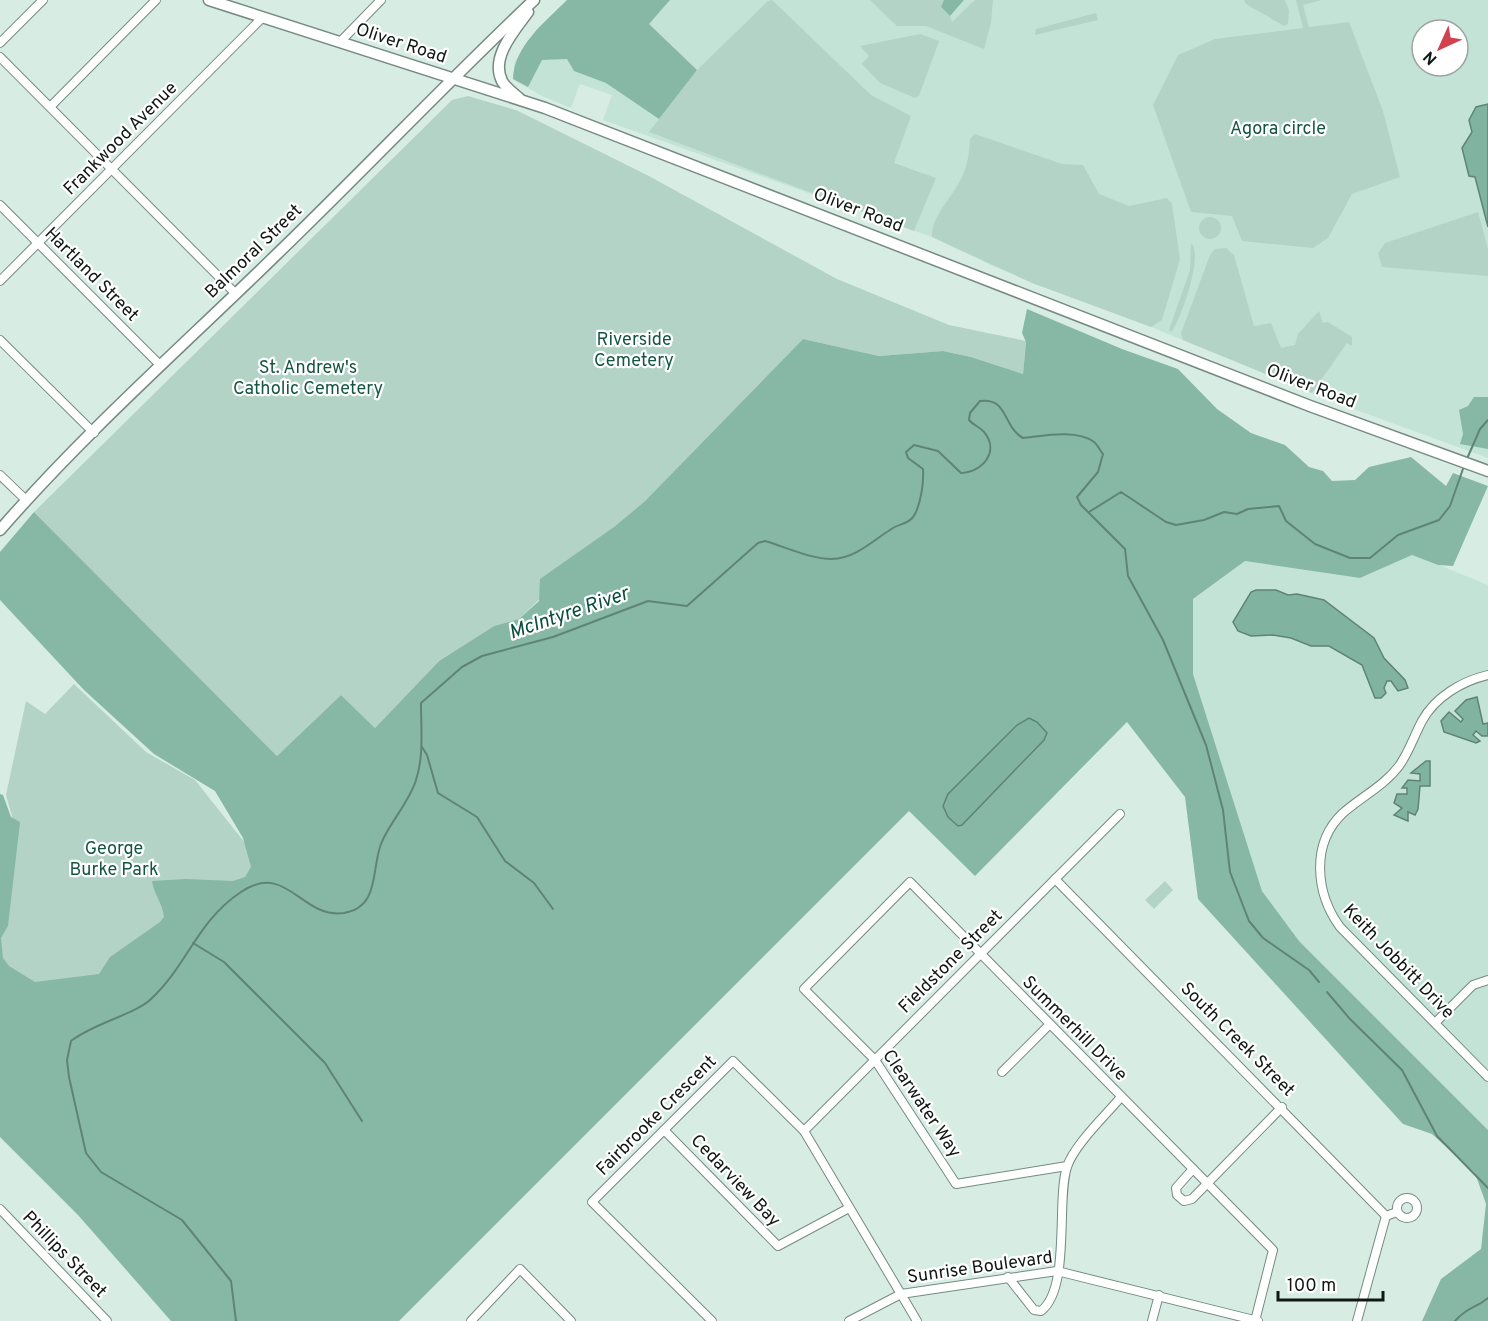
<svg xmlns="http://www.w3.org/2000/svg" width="1488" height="1321" font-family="Overpass,sans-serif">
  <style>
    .built { fill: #c4e3d7; fill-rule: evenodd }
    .green { fill: #b4d3c7 }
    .forest { fill: #87b8a6 }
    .water { fill: #81b3a1; stroke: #5f8477; stroke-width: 1.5 }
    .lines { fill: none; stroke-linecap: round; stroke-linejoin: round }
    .stream { stroke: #5f8477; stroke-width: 2 }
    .minor-casing { stroke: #758a82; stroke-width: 10 }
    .secondary-casing { stroke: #758a82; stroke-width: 13 }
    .minor { stroke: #fff; stroke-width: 8 }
    .secondary { stroke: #fff; stroke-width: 10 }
    .labels { text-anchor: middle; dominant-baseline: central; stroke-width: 4.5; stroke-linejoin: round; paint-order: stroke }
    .street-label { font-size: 18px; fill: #101815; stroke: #fff }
    .park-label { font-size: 18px; fill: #155643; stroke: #fff }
    .water-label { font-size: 20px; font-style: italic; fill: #0a4e3c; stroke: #fff }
  </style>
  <rect width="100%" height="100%" fill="#d7ede4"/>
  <g class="built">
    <path d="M567,0H1488V458L1326,399L1151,327L995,267L932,237L603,120L612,95L580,84L571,108L540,95L514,80V63L537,29ZM1422,30H1458V66H1422Z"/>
    <polygon points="1412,554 1488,585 1488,1130 1299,941 1262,891 1193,674 1193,599 1245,561 1360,578"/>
  </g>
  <g class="green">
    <polygon points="772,0 871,95 911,116 894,163 936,178 914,231 649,132 697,70 768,1"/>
    <polygon points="870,0 944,0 941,7 950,16 952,22 975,0 993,0 991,23 984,49 926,26 897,26"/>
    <polygon points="1244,0 1285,0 1289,10 1288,24 1284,26 1246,4"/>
    <polygon points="1296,0 1322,0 1303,5 1309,27 1349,22 1383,111 1400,177 1352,194 1328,238 1313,248 1242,241 1232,216 1191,212 1153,105 1178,55 1215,39 1303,28"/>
    <polygon points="1096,13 1098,20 1035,35 1036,29"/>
    <polygon points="920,34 939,41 919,96 915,98 880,83 862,64 869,56 860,46"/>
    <polygon points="468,96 516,110 647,175 837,279 949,325 1026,341 1023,374 971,357 943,351 879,356 803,339 645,501 614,527 519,619 494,626 439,661 375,728 341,695 277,756 34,512 452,100"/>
    <path d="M975,134L1062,164L1083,165L1099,194L1129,206L1167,198L1172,204L1180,259L1162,320L1151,327L1032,283L932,237C930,218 954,195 962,177C968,164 969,153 970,139Z"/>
    <polygon points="1478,212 1488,249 1488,276 1382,267 1378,253 1385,243"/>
    <circle cx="1210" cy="228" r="11"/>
    <path d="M1191,243C1204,253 1181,321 1171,332L1169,330L1190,270Z"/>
    <polygon points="1226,248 1234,255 1254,326 1271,323 1281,348 1295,345 1298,334 1319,311 1323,323 1328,322 1352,337 1352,346 1347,343 1312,393 1183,340 1181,333 1210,255 1215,249"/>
    <polygon points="74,684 146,752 195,780 272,877 126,1005 0,974 0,876 4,868 12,816 6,795 26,701 45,714"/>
    <polygon points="1165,881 1173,890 1154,909 1145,900"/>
  </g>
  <g class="forest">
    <path d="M567,0H670L649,24L697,70L659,119L606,83L574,71L567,59L542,60L528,87L513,79C514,46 545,22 567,0Z"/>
    <polygon points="944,0 964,0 950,16 941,7"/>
    <path d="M1027,309L1122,349L1178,369L1217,409L1251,433L1285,445L1309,467L1323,471L1332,481L1355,480L1369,467L1411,457L1446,486L1453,473L1488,486L1453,566L1438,565L1412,555L1360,578L1245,561L1193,599V674L1262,891L1299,941L1488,1130V1321H1422L1441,1279L1481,1249L1486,1204L1475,1173L1432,1134L1403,1124L1198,899L1185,797L1127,722L975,876L909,811L399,1321H171L78,1215L0,1137V794L3,795L11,817L20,822L8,926L1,938L3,958L9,966L35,982L99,974L110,957L160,922L164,917C163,904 154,895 152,881L186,879L233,881L245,877L251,867L243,838L215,791L154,754L84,690L0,600V552L34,512L277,756L341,695L375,728L439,661L494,626L519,619L539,601L540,579L614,527L645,501L803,339L879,356L943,351L971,357L1023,374L1026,342L1022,333Z"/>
    <polygon points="1474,397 1488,397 1488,449 1460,444 1463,434 1459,410 1468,406"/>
  </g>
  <g class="water">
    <polygon points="1488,104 1488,227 1475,177 1469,176 1462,148 1472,132 1469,120 1476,107"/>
    <polygon points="1256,590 1276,590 1288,595 1297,594 1324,600 1374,638 1384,658 1405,680 1408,688 1398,691 1391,681 1387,681 1384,688 1386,693 1381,698 1375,698 1362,665 1329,646 1311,646 1291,638 1273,635 1251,636 1238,631 1233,622 1251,592"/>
    <polygon points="1477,697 1483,724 1488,723 1488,736 1482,736 1476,731 1473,735 1480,741 1476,743 1444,732 1441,721 1449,712 1461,722 1463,719 1455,711 1466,700"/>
    <polygon points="1029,718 1037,722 1047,733 1044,740 962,825 958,826 948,817 943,806 948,794 1017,725"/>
    <polygon points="1426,761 1430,761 1430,786 1420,786 1418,809 1415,815 1408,812 1408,821 1394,815 1402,808 1394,803 1397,794 1407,794 1407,788 1402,788 1408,780 1420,781 1420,774 1411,773"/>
  </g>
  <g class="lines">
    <g class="stream">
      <polyline points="1466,461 1480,429 1488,420"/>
      <polyline points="1089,512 1121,492 1166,522 1176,525 1204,520 1224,512 1237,514 1248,509 1279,506 1286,521 1315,544 1350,558 1370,558 1398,535 1439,520 1450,506 1464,466"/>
      <polyline points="422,747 427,755 438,793 477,817 505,861 534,883 553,909"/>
      <polyline points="193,943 224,962 325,1063 362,1121"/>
      <polyline points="1327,992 1350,1019 1402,1070 1437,1136 1488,1188"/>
      <path d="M236,1321L231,1281L182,1220L101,1172L86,1153L69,1077L67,1060L71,1041C94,1023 134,1015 151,999C187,966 197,921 241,892C287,861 301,919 344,913C380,907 371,870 381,844C389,823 409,803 416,780C424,756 421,729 421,703L462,667L482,656L553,637L648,601L687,606L758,543L765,541C786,547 810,559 832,559C857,558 873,540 893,528C901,523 910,524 915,514C921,502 924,482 923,469L908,458L906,452L914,445L938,451L961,473C983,472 1000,451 984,432C979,426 974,426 969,420L970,413L980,401C1008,397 1003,427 1023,438C1043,436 1076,429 1094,442C1098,445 1100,451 1103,454L1098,472L1077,497L1081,505L1125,549L1128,576L1163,640L1206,745L1223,810L1230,872L1249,921L1263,938L1309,970L1319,982"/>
      <path d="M1455,1321C1468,1306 1475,1309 1488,1298"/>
    </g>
    <g class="minor-casing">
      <g id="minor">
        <polyline points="340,42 381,0"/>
        <polyline points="0,43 43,0"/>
        <polyline points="0,57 236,294"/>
        <polyline points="50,107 156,0"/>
        <polyline points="0,205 160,365"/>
        <polyline points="0,281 263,17"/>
        <polyline points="0,340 94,433"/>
        <polyline points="0,475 26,500"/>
        <path d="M1488,675C1462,681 1435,697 1422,721C1414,736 1409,752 1399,766C1384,786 1361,797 1343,813C1310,844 1316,894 1340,927L1488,1077"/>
        <polyline points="1055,879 1386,1216 1397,1212"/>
        <polyline points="1435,1023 1473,985 1488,980"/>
        <polyline points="1002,1072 1049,1025"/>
        <polyline points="664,1130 778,1246 849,1208"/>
        <polyline points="804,1131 1120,814"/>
        <polyline points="1067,1166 956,1184 875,1060 804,989 910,882 1273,1250 1255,1321"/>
        <polyline points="1193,1169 1176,1188 1177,1195 1184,1201 1192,1199 1282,1107"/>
        <circle cx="1407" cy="1208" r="10"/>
        <polyline points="0,1209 107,1321"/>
        <path d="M1008,1277L1034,1310L1041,1311C1071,1288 1056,1199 1067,1167C1074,1145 1106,1115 1121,1097"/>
        <polyline points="471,1321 520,1269 571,1321"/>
        <polyline points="712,1321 592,1202 733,1061 804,1131 917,1321"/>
        <polyline points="849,1321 901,1294 1057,1271 1258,1321"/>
        <polyline points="1152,1321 1159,1295"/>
        <polyline points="1357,1321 1386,1216"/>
      </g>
    </g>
    <g class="secondary-casing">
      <g id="secondary">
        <polyline points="209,0 545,108 1310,406 1488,471"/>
        <path d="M519,98C513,93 505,87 502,81C490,57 515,30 528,12"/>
        <path d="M0,530C85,432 183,346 276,255C363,171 446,83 534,0"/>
      </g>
    </g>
    <use href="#minor" class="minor"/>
    <use href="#secondary" class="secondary"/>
  </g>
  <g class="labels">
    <g class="street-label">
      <text transform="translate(401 44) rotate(18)">Oliver Road</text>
      <text transform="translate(121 139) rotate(-45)">Frankwood Avenue</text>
      <text transform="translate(858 211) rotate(21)">Oliver Road</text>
      <text transform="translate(254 252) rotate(-44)">Balmoral Street</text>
      <text transform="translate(91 275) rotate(45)">Hartland Street</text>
      <text transform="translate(1311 387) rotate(21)">Oliver Road</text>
      <text transform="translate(951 962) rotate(-45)">Fieldstone Street</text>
      <text transform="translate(1398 962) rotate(46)">Keith Jobbitt Drive</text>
      <text transform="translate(1074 1029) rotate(45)">Summerhill Drive</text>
      <text transform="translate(1237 1040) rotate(45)">South Creek Street</text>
      <text transform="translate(921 1104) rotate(56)">Clearwater Way</text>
      <text transform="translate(657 1116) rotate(-45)">Fairbrooke Crescent</text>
      <text transform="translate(735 1181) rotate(46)">Cedarview Bay</text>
      <text transform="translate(64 1255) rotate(46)">Phillips Street</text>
      <text transform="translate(980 1268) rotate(-8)">Sunrise Boulevard</text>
    </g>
    <g class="park-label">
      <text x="1278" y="129">Agora circle</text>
      <text x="634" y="340">Riverside<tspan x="634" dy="21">Cemetery</tspan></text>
      <text x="308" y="368">St. Andrew's<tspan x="308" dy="21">Catholic Cemetery</tspan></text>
      <text x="114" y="849">George<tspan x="114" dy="21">Burke Park</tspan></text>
    </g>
    <g class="water-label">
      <text transform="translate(569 614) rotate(-19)">McIntyre River</text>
    </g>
  </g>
  <g transform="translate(1440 48) rotate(225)"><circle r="28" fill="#ffffff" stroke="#9fa3a1" stroke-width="1.5"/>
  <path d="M0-4.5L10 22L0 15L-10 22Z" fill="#d2424e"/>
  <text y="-9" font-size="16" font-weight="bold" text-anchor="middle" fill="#101815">N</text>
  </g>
  <path d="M1278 1291v9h105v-9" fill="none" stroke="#101815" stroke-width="3"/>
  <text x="1287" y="1291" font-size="18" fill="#101815" stroke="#ffffff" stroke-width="4.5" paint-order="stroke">100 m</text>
</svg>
